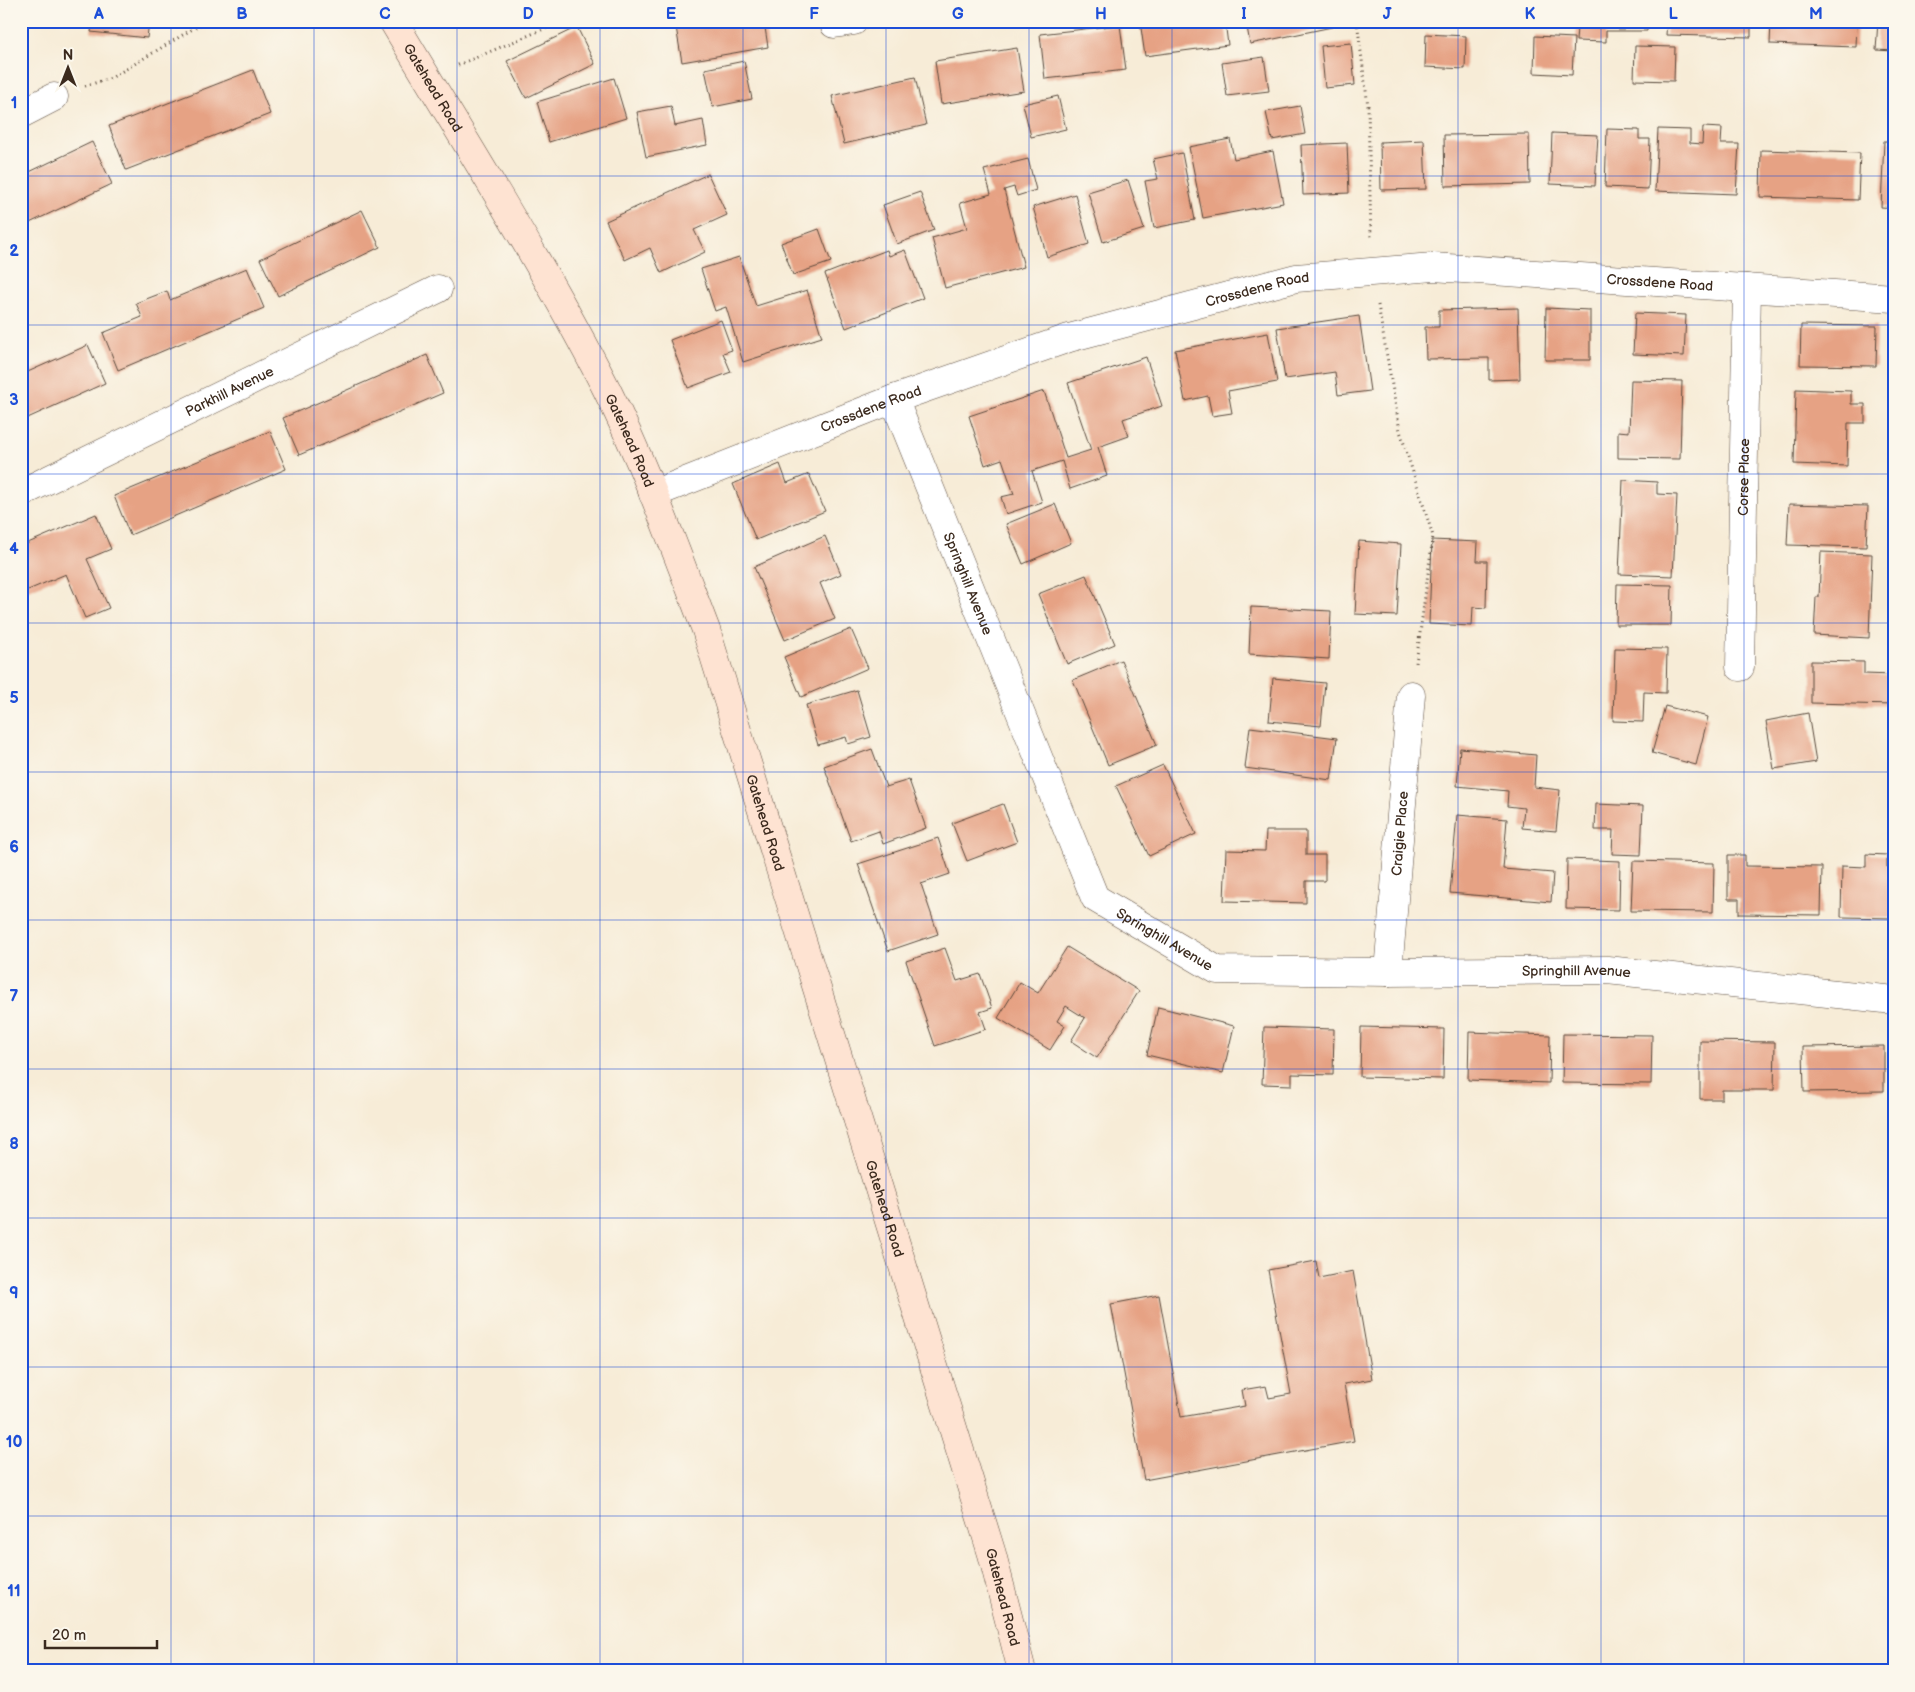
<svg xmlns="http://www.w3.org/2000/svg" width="1915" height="1692" font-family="'Balsamiq Sans',sans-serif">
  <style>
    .building { fill: #e6a284 }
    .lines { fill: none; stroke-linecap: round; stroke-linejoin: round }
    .street-casing { stroke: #57473a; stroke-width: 29 }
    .secondary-casing { stroke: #57473a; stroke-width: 29 }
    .path { stroke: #57473a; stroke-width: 3; stroke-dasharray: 1 4; stroke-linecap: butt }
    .street { stroke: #fff; stroke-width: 28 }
    .secondary { stroke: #fee3d2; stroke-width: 28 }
    .grid { fill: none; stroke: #1d4ed8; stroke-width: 1; stroke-opacity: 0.55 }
    .labels { text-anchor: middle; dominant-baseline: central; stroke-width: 5; stroke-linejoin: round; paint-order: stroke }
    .street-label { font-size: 14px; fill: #3b2a1e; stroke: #fbf7ec }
    .neatline { fill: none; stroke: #1d4ed8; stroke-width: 2 }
    .grid-label { font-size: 16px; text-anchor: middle; font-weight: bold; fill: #1d4ed8 }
  </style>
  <rect width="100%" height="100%" fill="#fbf7ec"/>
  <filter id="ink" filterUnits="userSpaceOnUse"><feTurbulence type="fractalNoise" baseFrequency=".02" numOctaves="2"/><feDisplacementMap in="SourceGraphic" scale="10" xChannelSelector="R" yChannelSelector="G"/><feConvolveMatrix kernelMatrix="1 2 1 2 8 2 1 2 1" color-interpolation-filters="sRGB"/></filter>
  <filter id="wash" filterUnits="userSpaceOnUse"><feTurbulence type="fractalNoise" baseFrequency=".0096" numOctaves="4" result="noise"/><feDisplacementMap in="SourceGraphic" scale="20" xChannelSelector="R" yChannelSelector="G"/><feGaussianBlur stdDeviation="1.12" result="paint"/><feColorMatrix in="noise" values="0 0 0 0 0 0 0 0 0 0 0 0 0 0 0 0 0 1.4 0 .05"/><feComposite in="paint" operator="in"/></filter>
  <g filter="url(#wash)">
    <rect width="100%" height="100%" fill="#f7ecd7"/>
    <g id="blocks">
      <g class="building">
        <polygon points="93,21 149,21 147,38 91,32"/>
        <polygon points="675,21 764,21 768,47 682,62"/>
        <polygon points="1140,21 1225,21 1228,45 1145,56"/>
        <polygon points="1246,21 1331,21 1332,27 1250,44"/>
        <polygon points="1565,21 1647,21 1647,31 1606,31 1606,42 1576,41 1577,27 1565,27"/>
        <polygon points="1667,21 1751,21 1751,37 1666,35"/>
        <polygon points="1771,21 1857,21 1856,47 1770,44"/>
        <polygon points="1878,21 1894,21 1894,51 1876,50"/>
        <polygon points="1120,25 1126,70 1045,79 1040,34"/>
        <polygon points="577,27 595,64 526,98 507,61"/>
        <polygon points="1426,34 1466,36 1465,69 1425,67"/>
        <polygon points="1535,36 1574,38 1572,75 1534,73"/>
        <polygon points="1351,43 1355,85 1325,88 1321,46"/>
        <polygon points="1635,46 1675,47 1674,81 1634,80"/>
        <polygon points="1017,48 1024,91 941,104 935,61"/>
        <polygon points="1264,57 1269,91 1227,96 1222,63"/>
        <polygon points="744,61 752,99 713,107 705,69"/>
        <polygon points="253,70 270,114 126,170 109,126"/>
        <polygon points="915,77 926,125 844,144 832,96"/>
        <polygon points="614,78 626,118 549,142 537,102"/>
        <polygon points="1058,96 1066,129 1031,137 1023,104"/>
        <polygon points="671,106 675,126 703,120 707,145 646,157 637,112"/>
        <polygon points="1300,106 1305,134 1272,140 1266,112"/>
        <polygon points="1703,127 1722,128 1721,144 1739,144 1736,194 1655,191 1658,129 1690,130 1690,143 1702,144"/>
        <polygon points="1607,129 1639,130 1639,139 1650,139 1648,189 1605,187"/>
        <polygon points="1552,133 1598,135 1595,186 1550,184"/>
        <polygon points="1529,134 1530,184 1445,186 1444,135"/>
        <polygon points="1230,139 1234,159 1273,151 1283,203 1203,218 1189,147"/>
        <polygon points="1424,140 1426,189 1381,190 1380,142"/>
        <polygon points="1884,141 1894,141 1894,208 1881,207"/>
        <polygon points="92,142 112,184 21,227 21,176"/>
        <polygon points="1347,143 1349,193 1303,195 1301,145"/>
        <polygon points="1761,150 1860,153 1858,200 1760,197"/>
        <polygon points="1182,153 1195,220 1154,228 1145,181 1158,179 1153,159"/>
        <polygon points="1028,159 1036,190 1017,196 1014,187 1004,190 1024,267 945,288 932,238 967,228 960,203 991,194 984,170"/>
        <polygon points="708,174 727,215 694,230 705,252 661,273 650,248 625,260 606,221"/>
        <polygon points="1128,180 1144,229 1103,242 1088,192"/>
        <polygon points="920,192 934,230 897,244 883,205"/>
        <polygon points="1075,194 1089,244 1047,257 1033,207"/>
        <polygon points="362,210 380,247 278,296 260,259"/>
        <polygon points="819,229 831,262 793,275 781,243"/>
        <polygon points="887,250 889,256 905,250 923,298 846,328 825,274"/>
        <polygon points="739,257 756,306 807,290 822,337 743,362 726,307 715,311 701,269"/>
        <polygon points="247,268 264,308 118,370 103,333 142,317 136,303 167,291 170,300"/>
        <polygon points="1518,308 1520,379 1489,380 1489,358 1426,359 1425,327 1439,327 1439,310"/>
        <polygon points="1546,308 1590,310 1590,360 1545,360"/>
        <polygon points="1635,313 1686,315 1684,356 1633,354"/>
        <polygon points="1359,316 1370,391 1338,395 1335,372 1285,379 1277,328"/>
        <polygon points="721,320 732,350 723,353 731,372 688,388 670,340"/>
        <polygon points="1801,325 1877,326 1876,366 1800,365"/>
        <polygon points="1268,333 1277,382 1228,391 1232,413 1212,416 1208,396 1185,401 1175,350"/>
        <polygon points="88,345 105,383 21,421 21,375"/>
        <polygon points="427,355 443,393 299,455 283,418"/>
        <polygon points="1146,357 1162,406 1123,419 1129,436 1098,447 1107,476 1070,489 1062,461 1032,471 1042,502 1006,514 1001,497 1014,494 1002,459 985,465 969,416 1044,391 1066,458 1091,450 1068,383"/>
        <polygon points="1631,380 1682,381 1680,459 1618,458 1618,431 1629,432"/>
        <polygon points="1796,389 1851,391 1851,404 1865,404 1865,423 1848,423 1847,466 1794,464"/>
        <polygon points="270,431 286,469 130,535 114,496"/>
        <polygon points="780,464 787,483 809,474 825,511 756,540 733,484"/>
        <polygon points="1623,480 1657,482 1657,494 1677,495 1673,576 1619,574"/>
        <polygon points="1055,504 1071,543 1023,564 1006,524"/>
        <polygon points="1789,504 1868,506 1866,547 1787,545"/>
        <polygon points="96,514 111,549 87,559 109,608 85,618 66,574 21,593 21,546"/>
        <polygon points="825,536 841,574 820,583 835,619 785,640 754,567"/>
        <polygon points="1432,540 1478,542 1477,561 1487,561 1486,608 1473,607 1472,626 1429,624"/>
        <polygon points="1359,541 1401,544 1397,616 1355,614"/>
        <polygon points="1821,552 1872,554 1869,638 1814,635 1816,597 1819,597"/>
        <polygon points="1086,575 1115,644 1067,664 1038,594"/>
        <polygon points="1617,584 1672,585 1671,625 1616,625"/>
        <polygon points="1251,607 1331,611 1329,659 1249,654"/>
        <polygon points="851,629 868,668 801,697 784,657"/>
        <polygon points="1615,648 1667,649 1666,693 1644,692 1643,722 1613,721"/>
        <polygon points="1121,660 1157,745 1108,765 1073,680"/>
        <polygon points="1811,661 1864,662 1864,674 1894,675 1894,705 1811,703"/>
        <polygon points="1273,678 1325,683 1321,726 1269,721"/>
        <polygon points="857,690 871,737 848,744 846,737 818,745 806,705"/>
        <polygon points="1665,706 1708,717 1696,765 1652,753"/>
        <polygon points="1808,713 1816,762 1774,769 1766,721"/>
        <polygon points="1250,727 1337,738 1331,780 1245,768"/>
        <polygon points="1460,748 1536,755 1534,787 1560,790 1556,831 1522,828 1524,808 1507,806 1508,791 1457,786"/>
        <polygon points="872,749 886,787 909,780 926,828 883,844 879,831 851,841 824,766"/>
        <polygon points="1163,765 1196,834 1149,856 1116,786"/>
        <polygon points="1003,804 1017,842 967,861 952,823"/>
        <polygon points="1596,804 1643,806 1641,855 1612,854 1613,830 1595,830"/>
        <polygon points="1457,815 1507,819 1503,869 1553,873 1551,902 1450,893"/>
        <polygon points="1266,831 1306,831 1306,855 1325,855 1325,881 1306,881 1306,903 1224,901 1226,850 1265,851"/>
        <polygon points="938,838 950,874 921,884 938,934 888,951 858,864"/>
        <polygon points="1866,854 1887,855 1887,867 1894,867 1894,918 1841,917 1842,866 1866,867"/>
        <polygon points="1728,855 1745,855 1745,866 1822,867 1821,915 1739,914 1739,899 1728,899"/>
        <polygon points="1567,859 1620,861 1619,910 1566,909"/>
        <polygon points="1633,861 1714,863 1713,912 1631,911"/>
        <polygon points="1067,947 1139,991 1097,1058 1071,1041 1085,1018 1066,1006 1057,1021 1065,1026 1050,1050 998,1018 1020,982 1038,993"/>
        <polygon points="945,948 957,981 980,974 992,1008 980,1012 986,1029 935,1046 906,961"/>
        <polygon points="1158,1007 1234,1026 1223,1073 1147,1055"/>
        <polygon points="1264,1027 1334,1029 1333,1075 1292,1074 1292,1085 1262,1084"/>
        <polygon points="1361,1027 1444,1029 1443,1079 1360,1077"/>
        <polygon points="1469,1032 1550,1035 1549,1083 1468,1080"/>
        <polygon points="1563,1034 1652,1035 1651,1084 1562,1083"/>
        <polygon points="1700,1041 1775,1042 1774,1090 1722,1090 1722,1099 1700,1099"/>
        <polygon points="1884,1046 1884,1091 1804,1092 1803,1047"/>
        <polygon points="1316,1261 1319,1278 1353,1271 1372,1379 1344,1384 1354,1441 1144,1480 1111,1304 1159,1295 1181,1417 1245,1406 1242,1390 1266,1386 1269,1398 1291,1394 1268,1270"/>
      </g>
    </g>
  </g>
  <g filter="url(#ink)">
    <use href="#blocks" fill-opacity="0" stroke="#57473a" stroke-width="1"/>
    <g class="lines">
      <g class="street-casing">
        <g id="street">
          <polyline points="834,24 854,21"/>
          <polyline points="21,114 54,97"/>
          <path id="s1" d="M894,399L1095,898L1217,970L1388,972L1607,970L1894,1000"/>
          <path id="s2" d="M21,493L438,289"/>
          <path id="s3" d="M653,494L894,399L1069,338L1296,278L1433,267L1894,298"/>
          <path id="s4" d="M1740,667L1747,288"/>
          <path id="s5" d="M1388,972L1411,695"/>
        </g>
      </g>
      <g class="secondary-casing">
        <g id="secondary">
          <path id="s6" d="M393,21C465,142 542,262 606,388C645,466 675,549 706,630L992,1554L1022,1671"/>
        </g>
      </g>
      <g class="path">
        <polyline points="1357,21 1368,106 1371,239"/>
        <polyline points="458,65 551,26 597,21"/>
        <polyline points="85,86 111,78 206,21"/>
        <polyline points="1378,305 1400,431 1433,536 1416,663"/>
      </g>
      <use href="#street" class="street"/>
      <use href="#secondary" class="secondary"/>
    </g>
  </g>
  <path class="grid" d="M171,21V1671M314,21V1671M457,21V1671M600,21V1671M743,21V1671M886,21V1671M1029,21V1671M1172,21V1671M1315,21V1671M1458,21V1671M1601,21V1671M1744,21V1671M21,176H1894M21,325H1894M21,474H1894M21,623H1894M21,772H1894M21,920H1894M21,1069H1894M21,1218H1894M21,1367H1894M21,1516H1894"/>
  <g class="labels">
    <g class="street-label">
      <text stroke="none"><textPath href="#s6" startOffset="78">Gatehead Road</textPath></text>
      <text stroke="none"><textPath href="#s3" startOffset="1044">Crossdene Road</textPath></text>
      <text stroke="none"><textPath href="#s3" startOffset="639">Crossdene Road</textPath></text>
      <text stroke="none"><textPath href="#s2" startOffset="232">Parkhill Avenue</textPath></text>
      <text stroke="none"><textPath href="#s3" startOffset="234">Crossdene Road</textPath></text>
      <text stroke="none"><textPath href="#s6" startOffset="482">Gatehead Road</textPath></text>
      <text stroke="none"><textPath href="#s4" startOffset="190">Corse Place</textPath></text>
      <text stroke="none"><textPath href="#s1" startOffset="199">Springhill Avenue</textPath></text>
      <text stroke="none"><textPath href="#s6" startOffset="888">Gatehead Road</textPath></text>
      <text stroke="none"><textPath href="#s5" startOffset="139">Craigie Place</textPath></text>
      <text stroke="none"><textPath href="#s1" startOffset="619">Springhill Avenue</textPath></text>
      <text stroke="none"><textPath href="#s1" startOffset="1039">Springhill Avenue</textPath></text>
      <text stroke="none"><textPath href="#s6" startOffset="1292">Gatehead Road</textPath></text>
      <text stroke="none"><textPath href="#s6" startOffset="1698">Gatehead Road</textPath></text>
    </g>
  </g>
  <rect width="1915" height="1692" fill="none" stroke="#fbf7ec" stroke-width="55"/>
  <g transform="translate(68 68)" stroke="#fbf7ec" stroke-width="4" paint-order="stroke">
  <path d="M0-4L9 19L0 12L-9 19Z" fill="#3b2a1e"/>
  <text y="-8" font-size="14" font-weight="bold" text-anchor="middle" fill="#3b2a1e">N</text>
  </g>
  <path d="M45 1640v8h112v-8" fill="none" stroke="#3b2a1e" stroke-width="2.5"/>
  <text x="52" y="1640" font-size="15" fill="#3b2a1e" stroke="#fbf7ec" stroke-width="4" paint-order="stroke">20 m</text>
  <rect x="28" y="28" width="1860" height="1636" class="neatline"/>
  <g class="grid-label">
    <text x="99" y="19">A</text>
    <text x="242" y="19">B</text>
    <text x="385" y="19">C</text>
    <text x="528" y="19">D</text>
    <text x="671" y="19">E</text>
    <text x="814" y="19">F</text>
    <text x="958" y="19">G</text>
    <text x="1101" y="19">H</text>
    <text x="1244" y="19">I</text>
    <text x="1387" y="19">J</text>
    <text x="1530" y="19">K</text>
    <text x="1673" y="19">L</text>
    <text x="1816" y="19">M</text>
    <text x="14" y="108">1</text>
    <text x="14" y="256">2</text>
    <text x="14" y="405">3</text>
    <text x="14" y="554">4</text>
    <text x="14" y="703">5</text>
    <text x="14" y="852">6</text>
    <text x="14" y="1001">7</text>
    <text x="14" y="1149">8</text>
    <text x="14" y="1298">9</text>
    <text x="14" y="1447">10</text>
    <text x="14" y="1596">11</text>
  </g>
</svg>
